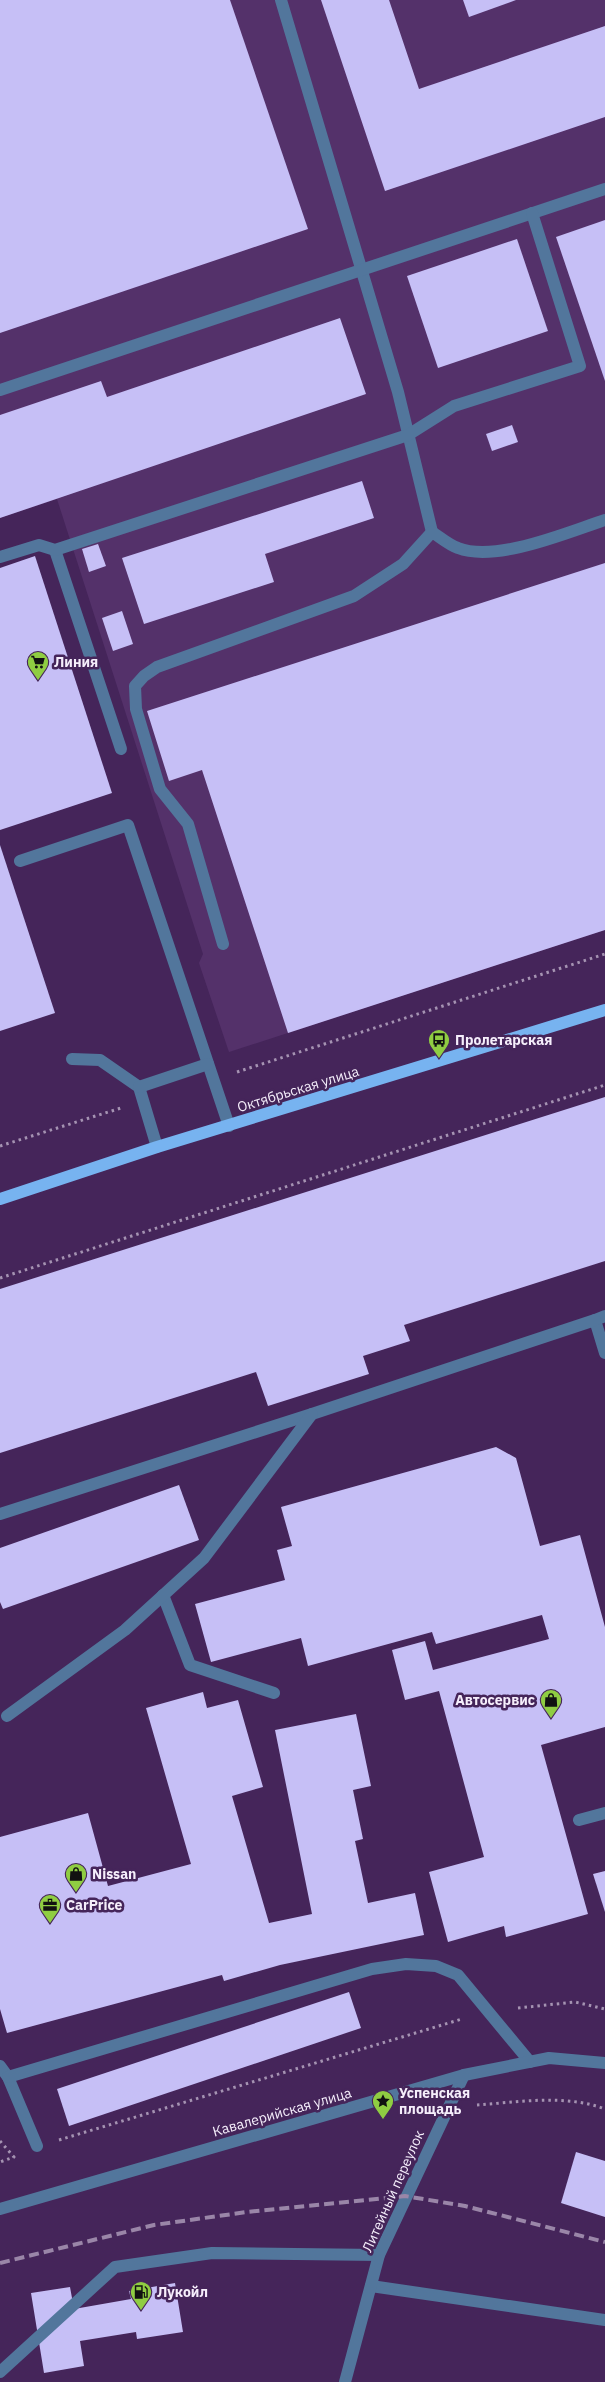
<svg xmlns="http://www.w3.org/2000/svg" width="605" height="2382" font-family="'IBM Plex Sans',sans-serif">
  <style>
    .built { fill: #54316a }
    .building { fill: #c6bff6 }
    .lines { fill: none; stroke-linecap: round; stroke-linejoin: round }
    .path { stroke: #a593b2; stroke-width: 3; stroke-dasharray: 2.5 4; stroke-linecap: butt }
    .service { stroke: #52769c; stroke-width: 12 }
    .minor { stroke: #52769c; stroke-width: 12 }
    .tertiary { stroke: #52769c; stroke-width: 12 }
    .primary { stroke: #77b3f0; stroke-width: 12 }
    .rail { stroke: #9a86a8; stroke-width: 4; stroke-dasharray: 10 5; stroke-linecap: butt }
    .labels { text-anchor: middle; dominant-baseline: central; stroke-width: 5; stroke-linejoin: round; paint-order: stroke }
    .poi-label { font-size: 14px; font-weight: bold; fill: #f5eefb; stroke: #45255a; text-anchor: start }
    .street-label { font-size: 14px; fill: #f5eefb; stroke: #45255a }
  </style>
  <rect width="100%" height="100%" fill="#45255a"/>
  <polygon class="built" points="0,0 605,0 605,930 229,1052 199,963 203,954 57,499 0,518"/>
  <g class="building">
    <polygon points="0,0 230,0 308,229 0,333"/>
    <polygon points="321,0 389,0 419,89 605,26 605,117 385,191"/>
    <polygon points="463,0 516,0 469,17"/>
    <polygon points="605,220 605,381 556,237"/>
    <polygon points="517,239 548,331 438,368 407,276"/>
    <polygon points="340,318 366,394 0,518 0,415 101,381 107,397"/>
    <polygon points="512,425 518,442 492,451 486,434"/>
    <polygon points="362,481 374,518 265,554 274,582 144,624 122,558"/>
    <polygon points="98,544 106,566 89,572 82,549"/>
    <polygon points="35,556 112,793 0,830 0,568"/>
    <polygon points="605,563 605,930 288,1033 202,770 169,781 147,711"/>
    <polygon points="122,611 133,644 113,651 102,618"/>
    <polygon points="0,845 55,1013 0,1031"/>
    <polygon points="605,1097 605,1261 404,1325 410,1341 363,1356 369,1374 268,1406 256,1372 0,1453 0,1289"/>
    <polygon points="496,1447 516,1458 540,1546 580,1535 605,1627 605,1727 541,1745 588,1914 506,1937 504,1926 448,1942 429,1872 484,1857 439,1691 405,1700 392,1650 425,1641 433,1670 549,1639 542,1615 436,1644 432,1632 308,1666 301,1638 211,1662 195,1604 285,1580 277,1550 292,1546 281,1507"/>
    <polygon points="179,1485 199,1540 3,1609 0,1602 0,1548"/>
    <polygon points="203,1692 207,1708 238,1700 263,1787 232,1796 269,1923 312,1914 275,1730 356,1714 371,1786 353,1790 363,1839 355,1841 368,1903 415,1893 424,1935 280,1965 224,1981 222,1975 7,2033 0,2009 0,1837 88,1813 108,1886 191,1864 146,1708"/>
    <polygon points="605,1871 605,1912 593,1874"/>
    <polygon points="349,1992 361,2028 69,2126 57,2089"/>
    <polygon points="576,2152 605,2161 605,2217 561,2203"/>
    <polygon points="175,2283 183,2332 137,2339 136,2332 80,2341 84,2366 44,2373 31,2293 70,2287 74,2309 131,2299 129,2291"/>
  </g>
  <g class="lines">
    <g class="path">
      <polyline points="237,1072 605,954"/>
      <polyline points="0,1146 121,1108"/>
      <polyline points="0,1278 605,1085"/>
      <polyline points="518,2008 575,2002 605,2009"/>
      <path d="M477,2105C518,2102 566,2094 605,2109"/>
      <polyline points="59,2140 462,2019"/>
      <polyline points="0,2141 14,2157 0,2162"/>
    </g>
    <g class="service">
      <polyline points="281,0 398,392 432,532"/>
      <polyline points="0,390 605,189"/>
      <polyline points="55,550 121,749"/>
      <polyline points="0,557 39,545 55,550 408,435 454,406 580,366 532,213"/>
      <polyline points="20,861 128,825 229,1126"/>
      <path d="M223,944L188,824L160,789L136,709L135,686L144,676L157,667L354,596L403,564L432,532C440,537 449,545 458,548C496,563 568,532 605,520"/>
      <polyline points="72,1059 100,1060 139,1087 157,1147"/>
      <polyline points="139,1087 208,1064"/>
      <polyline points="605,1316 595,1320 605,1353"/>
      <polyline points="0,1514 312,1414 595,1320"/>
      <polyline points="163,1595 190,1665 274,1693"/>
      <polyline points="7,1716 125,1630 204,1558 312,1414"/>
      <polyline points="579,1820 605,1813"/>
      <polyline points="0,2066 8,2077 37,2146"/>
      <polyline points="8,2077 372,1969 406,1964 436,1966 458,1975 530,2062"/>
      <polyline points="371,2286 605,2320"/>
      <polyline points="0,2372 115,2267 212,2253 379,2255"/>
    </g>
    <polyline class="minor" points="345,2382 379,2255 464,2075"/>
    <polyline class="tertiary" points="0,2209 464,2075 549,2058 605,2063"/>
    <polyline class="primary" points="0,1199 157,1147 605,1010"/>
    <polyline class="rail" points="0,2263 154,2225 247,2212 405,2196 465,2206 605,2242"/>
  </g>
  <defs>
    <g id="supermarket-pin" transform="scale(1.125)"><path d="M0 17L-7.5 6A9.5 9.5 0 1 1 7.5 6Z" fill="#8fcd42" stroke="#45255a"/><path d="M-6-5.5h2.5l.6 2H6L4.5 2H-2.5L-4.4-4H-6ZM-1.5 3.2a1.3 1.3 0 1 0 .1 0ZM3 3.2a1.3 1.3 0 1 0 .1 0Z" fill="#111"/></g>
    <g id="bus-pin" transform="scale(1.125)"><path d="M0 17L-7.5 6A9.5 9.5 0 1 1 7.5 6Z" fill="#8fcd42" stroke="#45255a"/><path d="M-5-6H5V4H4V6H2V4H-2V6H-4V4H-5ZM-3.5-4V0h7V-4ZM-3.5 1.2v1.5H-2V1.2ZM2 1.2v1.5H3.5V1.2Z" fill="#111"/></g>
    <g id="shop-pin" transform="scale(1.125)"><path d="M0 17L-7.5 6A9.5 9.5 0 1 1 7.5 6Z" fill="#8fcd42" stroke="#45255a"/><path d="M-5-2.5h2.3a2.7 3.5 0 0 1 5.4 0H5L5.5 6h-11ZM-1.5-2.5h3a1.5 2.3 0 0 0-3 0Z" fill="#111"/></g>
    <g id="office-pin" transform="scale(1.125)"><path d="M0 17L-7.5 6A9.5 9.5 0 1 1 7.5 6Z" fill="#8fcd42" stroke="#45255a"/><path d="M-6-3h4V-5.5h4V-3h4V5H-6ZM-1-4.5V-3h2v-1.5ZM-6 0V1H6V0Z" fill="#111"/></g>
    <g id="sight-pin" transform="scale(1.125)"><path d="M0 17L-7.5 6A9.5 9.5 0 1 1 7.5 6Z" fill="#8fcd42" stroke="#45255a"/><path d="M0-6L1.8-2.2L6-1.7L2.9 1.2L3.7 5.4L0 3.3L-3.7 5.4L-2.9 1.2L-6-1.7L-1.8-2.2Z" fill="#111"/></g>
    <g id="fuel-pin" transform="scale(1.125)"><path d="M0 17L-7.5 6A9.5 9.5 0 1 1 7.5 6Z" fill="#8fcd42" stroke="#45255a"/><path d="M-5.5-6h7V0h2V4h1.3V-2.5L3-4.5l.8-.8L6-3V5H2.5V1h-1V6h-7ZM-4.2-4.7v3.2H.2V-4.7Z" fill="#111"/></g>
  </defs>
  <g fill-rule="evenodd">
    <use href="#supermarket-pin" x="38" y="662"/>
    <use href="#bus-pin" x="439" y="1040"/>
    <use href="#shop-pin" x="551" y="1700"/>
    <use href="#shop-pin" x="76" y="1874"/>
    <use href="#office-pin" x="50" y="1905"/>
    <use href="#sight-pin" x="383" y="2101"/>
    <use href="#fuel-pin" x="141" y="2292"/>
  </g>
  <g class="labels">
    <g class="poi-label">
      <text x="54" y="662">Линия</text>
      <text x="455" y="1040">Пролетарская</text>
      <text x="535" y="1700" text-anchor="end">Автосервис</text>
      <text x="92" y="1874">Nissan</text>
      <text x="66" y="1905">CarPrice</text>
      <text x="399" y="2093">Успенская<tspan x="399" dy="16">площадь</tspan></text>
      <text x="157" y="2292">Лукойл</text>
    </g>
    <g class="street-label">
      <text transform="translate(298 1089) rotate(-17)">Октябрьская улица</text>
      <text transform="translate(282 2112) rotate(-16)">Кавалерийская улица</text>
      <text transform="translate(393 2191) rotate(-66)">Литейный переулок</text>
    </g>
  </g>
</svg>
